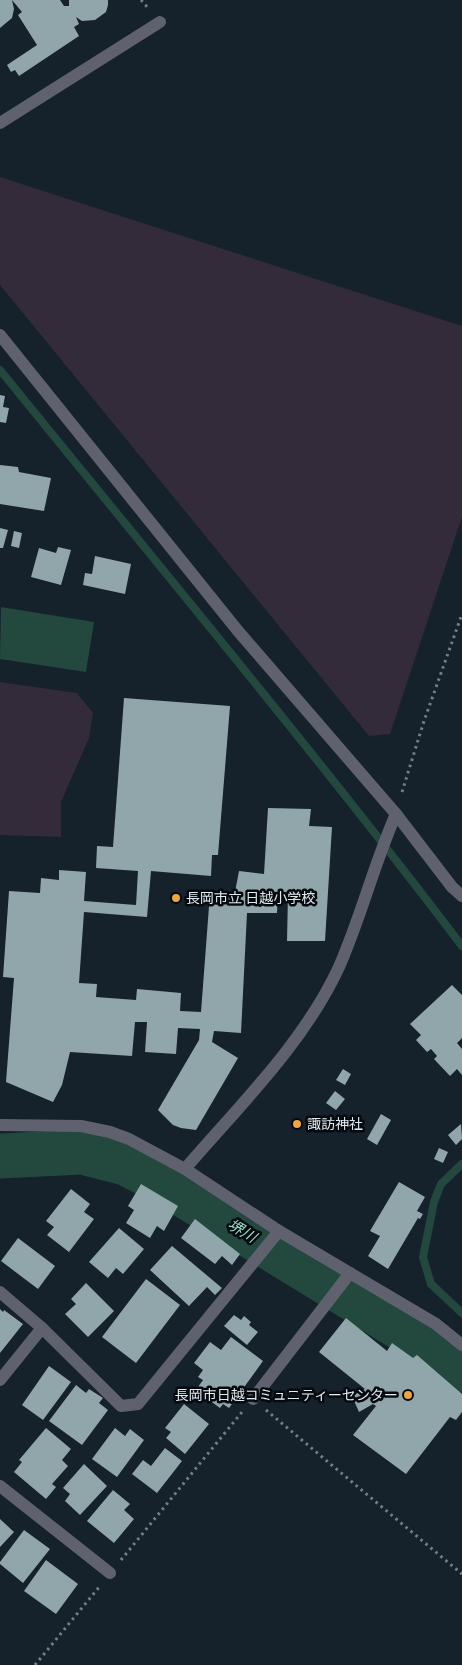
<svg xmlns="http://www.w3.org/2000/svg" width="462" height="1665" font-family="'IBM Plex Sans','Noto Sans JP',sans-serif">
	<rect width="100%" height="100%" fill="#15212b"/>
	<!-- green -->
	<g fill="#332a3a">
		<path d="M0 177 462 326V517L390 734 369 736 0 285Z"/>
		<path d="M0 682 77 693 93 713 89 738 61 802V837L0 835Z"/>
	</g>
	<!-- water -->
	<path fill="#23483e" d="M1 607 94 622 86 672 0 659Z"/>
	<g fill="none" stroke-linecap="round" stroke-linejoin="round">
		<!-- stream -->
		<g stroke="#23483e" stroke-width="8">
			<path d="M0 370C155 561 313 750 462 946"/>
			<path d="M462 1164 441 1184 434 1202 423 1257 431 1284 462 1313"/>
		</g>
		<!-- river -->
		<path stroke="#23483e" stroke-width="45" d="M0 1156 82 1152 125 1163 161 1181 445 1355 462 1370"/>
	</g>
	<!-- building -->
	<g fill="#90a6aa">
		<path d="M0 0H60L64 6H69V0H108V5L106 12 95 20 82 21 76 17 79 24 74 27 79 36 19 76 15 70 11 72 7 65 37 45 18 15 22 12 12 0 14 9 12 18 0 28Z"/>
		<path d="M0 395 5 396 3 407 9 408 6 423 0 422Z"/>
		<path d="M0 465 18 467 19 472 51 478 44 511 0 504Z"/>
		<path d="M0 528 8 530 3 548H0Z"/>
		<path d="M14 531 22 533 19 548 11 546Z"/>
		<path d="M58 547 71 550 61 585 31 577 39 548 56 553Z"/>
		<path d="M95 556 131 564 125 594 83 585 85 573 92 574Z"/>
		<path d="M124 698 230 706 218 855H212L211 876 151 871 147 917 84 912 79 983 97 984 96 997 136 1000 137 989 181 993 180 1011 201 1012 210 893 235 892 239 871 264 874 268 808 311 809 309 826 332 827 325 941H287L288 894 278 893 277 913H247L241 1033 214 1031 212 1042 238 1058 196 1130 181 1128 173 1125 158 1110 199 1040 200 1029 178 1028 176 1054 145 1052 147 1022H135L132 1056 70 1052 62 1085 53 1102 6 1082 14 978 3 977 9 891 40 893 41 878 59 880V870L86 872 84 901 136 905 138 871 96 868 97 846 113 847Z"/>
		<path d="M452 985 462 995V1038L457 1043 462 1049V1075L457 1069 450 1076 434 1059 437 1056 431 1049 427 1052 416 1040 421 1035 410 1024Z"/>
		<path d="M343 1069 351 1074 345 1085 336 1080Z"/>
		<path d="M335 1091 345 1099 336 1110 326 1103Z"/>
		<path d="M381 1114 391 1120 377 1145 367 1139Z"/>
		<path d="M461 1124 462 1139 456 1145 448 1135Z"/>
		<path d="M439 1148 448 1152 443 1163 434 1159Z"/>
		<path d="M399 1182 425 1197 417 1211 423 1214 420 1219 418 1218 388 1269 368 1256 380 1236 370 1231Z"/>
		<path d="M141 1184 178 1206 164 1231 157 1226 150 1238 126 1223 134 1210 128 1206Z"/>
		<path d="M71 1189 90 1204 84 1212 94 1219 69 1252 47 1235 54 1227 46 1221Z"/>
		<path d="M195 1219 240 1254 232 1265 222 1256 215 1264 181 1238Z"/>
		<path d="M119 1228 144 1249 123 1274 116 1268 108 1278 89 1262Z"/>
		<path d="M18 1238 55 1266 38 1289 1 1261Z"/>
		<path d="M172 1246 222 1288 215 1295 207 1287 189 1306 150 1270Z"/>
		<path d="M146 1279 180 1305 136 1363 102 1337Z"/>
		<path d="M86 1283 114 1311 88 1337 65 1314 76 1304 71 1299Z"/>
		<path d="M0 1309 3 1312 4 1310 23 1324 0 1353Z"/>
		<path d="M234 1315 241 1320 244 1316 251 1322 249 1325 258 1332 247 1345 224 1326Z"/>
		<path d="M346 1318 387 1351 392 1343 413 1358 417 1355 462 1394V1412L456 1420 450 1417 406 1474 353 1435 376 1406 373 1404 359 1412 352 1396 365 1389 319 1352Z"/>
		<path d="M231 1337 263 1361 229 1408 223 1404 220 1408 205 1397 207 1394 198 1387 203 1380 198 1377 203 1370 194 1363 210 1342 221 1350Z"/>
		<path d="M49 1366 71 1382 43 1420 22 1405Z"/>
		<path d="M76 1385 86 1393 89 1389 103 1398 99 1403 108 1410 82 1445 49 1421Z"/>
		<path d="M184 1404 209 1424 185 1454 166 1438 171 1432 165 1428Z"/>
		<path d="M46 1428 71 1449 62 1460 68 1466 52 1484 56 1487 46 1499 14 1472 22 1462 19 1460Z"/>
		<path d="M115 1428 125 1436 130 1429 144 1440 117 1477 92 1459Z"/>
		<path d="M165 1448 182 1461 157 1493 132 1474 143 1460 151 1466Z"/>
		<path d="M84 1464 107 1486 80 1515 65 1501 70 1494 63 1488Z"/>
		<path d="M113 1490 130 1504 124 1510 134 1519 114 1543 87 1521Z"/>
		<path d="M0 1519 14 1532 0 1547Z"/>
		<path d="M24 1530 50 1549 23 1583 0 1564V1562Z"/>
		<path d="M46 1560 78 1584 56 1614 24 1591Z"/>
	</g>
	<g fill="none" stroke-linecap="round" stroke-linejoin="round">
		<!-- path -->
		<g stroke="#737e86" stroke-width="3" stroke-dasharray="2.5 4" stroke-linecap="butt">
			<path d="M141 0 149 9"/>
			<path d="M402 792 424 721 462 614"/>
			<path d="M266 1410 462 1574"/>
			<path d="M121 1560 242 1412"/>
			<path d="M35 1665 100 1586"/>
		</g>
		<!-- minor -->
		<g stroke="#5f616f" stroke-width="12">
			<path d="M0 123 160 22"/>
			<path d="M0 335 238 631 396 814 452 887 462 896"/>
			<path d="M0 1125 81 1126 110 1132 129 1139 185 1169 279 1231 436 1324 462 1345"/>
			<path d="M185 1169C239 1106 304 1043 339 967 361 917 374 864 396 814"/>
			<path d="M0 1292 42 1328 121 1406 138 1404 279 1231"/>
			<path d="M0 1380 42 1328"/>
			<path d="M253 1399 350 1273"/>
			<path d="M0 1486 110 1573"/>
		</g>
	</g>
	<!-- markers -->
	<g fill="#f1a540" stroke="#050a0e" stroke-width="2">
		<circle cx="176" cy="898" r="5"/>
		<circle cx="297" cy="1124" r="5"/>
		<circle cx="408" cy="1395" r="5"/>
	</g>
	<g text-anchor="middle" stroke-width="5" stroke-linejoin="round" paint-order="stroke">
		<!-- poi labels -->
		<g font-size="14" fill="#e2eaf1" stroke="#050a0e" text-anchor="start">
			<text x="186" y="903">長岡市立 日越小学校</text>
			<text x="307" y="1129">諏訪神社</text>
			<text x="398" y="1400" text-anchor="end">長岡市日越コミュニティーセンター</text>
		</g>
		<!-- water labels -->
		<g font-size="15" font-style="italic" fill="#96ddc7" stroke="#050a0e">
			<text transform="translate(242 1231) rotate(31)" y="5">堺川</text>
		</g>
	</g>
</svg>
